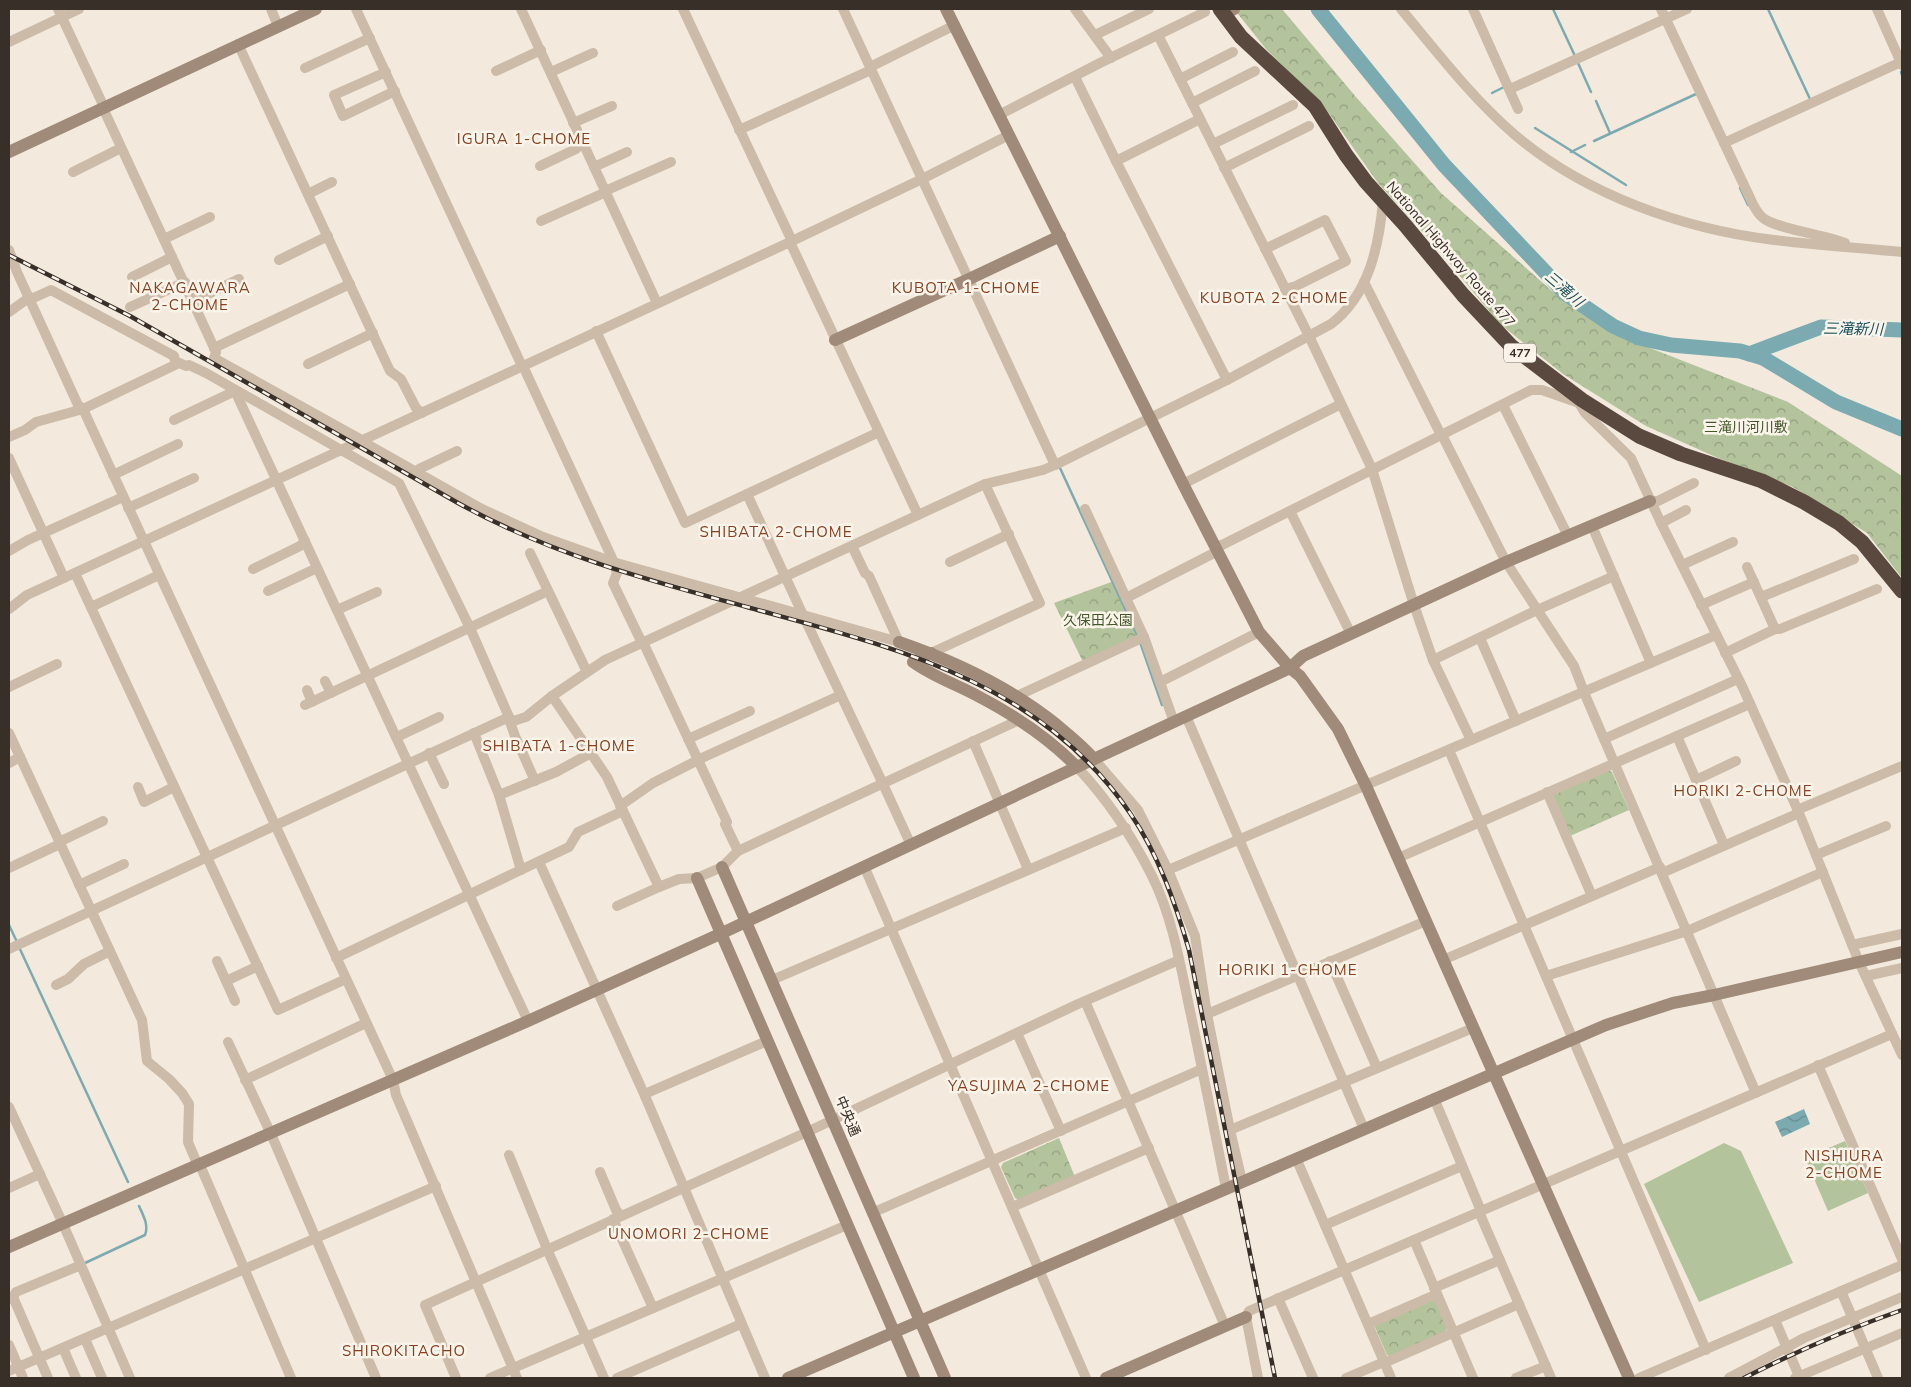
<svg xmlns="http://www.w3.org/2000/svg" width="1911" height="1387" font-family="Mulish,'Noto Sans JP',sans-serif">
	<defs>
		<pattern id="park-crowns" width="20" height="18" patternUnits="userSpaceOnUse" patternTransform="scale(1.25)"><rect width="20" height="18" fill="#b3c39c"/><path d="M2 6a3 3 0 1 1 6 0M12 15a3 3 0 1 1 6 0" fill="none" stroke="#939f7f"/></pattern>
		<pattern id="water-waves" width="16" height="10" patternUnits="userSpaceOnUse" patternTransform="scale(1.25)"><rect width="16" height="10" fill="#7babb1"/><path d="M0 5q4-4 8 0t8 0" fill="none" stroke="#668c90"/></pattern>
	</defs>
	<rect width="100%" height="100%" fill="#f3eadd"/>
	<!-- park -->
	<g fill="url(#park-crowns)">
		<path d="M1234 9H1282L1356 97 1441 193 1552 291 1650 348 1788 402 1902 476V578L1867 533 1793 487 1718 458 1646 426 1563 374 1500 324 1430 240 1378 183 1323 105 1266 49Z"/>
		<path d="M1114 581 1139 635 1083 662 1054 603Z"/>
		<path d="M1609 770 1612 772 1629 810 1570 836 1553 797 1554 793Z"/>
		<path d="M1059 1138 1075 1177 1019 1200 1015 1198 1001 1167 1003 1163Z"/>
		<path d="M1435 1297 1447 1329 1444 1333 1390 1356 1387 1355 1374 1325Z"/>
	</g>
	<!-- garden -->
	<g fill="#b3c39c">
		<path d="M1845 1141 1868 1193 1828 1211 1805 1158Z"/>
		<path d="M1724 1143 1741 1151 1793 1263 1699 1302 1644 1184Z"/>
	</g>
	<!-- water -->
	<path fill="url(#water-waves)" d="M1804 1109 1810 1124 1782 1137 1775 1122Z"/>
	<g fill="none" stroke-linecap="round" stroke-linejoin="round">
		<!-- stream -->
		<g stroke="#7babb1" stroke-width="2.5">
			<path d="M1553 9 1575 56"/>
			<path d="M1768 9 1810 99"/>
			<path d="M1578 63 1591 92"/>
			<path d="M1901 72 1902 75"/>
			<path d="M1492 93 1504 87"/>
			<path d="M1596 101 1610 133"/>
			<path d="M1535 128 1626 185"/>
			<path d="M1594 141 1696 94"/>
			<path d="M1571 152 1585 145"/>
			<path d="M1740 188 1748 205"/>
			<path d="M1060 468 1138 637"/>
			<path d="M1140 642 1162 705"/>
			<path d="M9 925 17 942"/>
			<path d="M19 947 128 1182"/>
			<path d="M85 1263 145 1235C149 1225 143 1215 139 1206"/>
		</g>
		<!-- river -->
		<g stroke="#7babb1" stroke-width="15">
			<path d="M1318 9 1444 165 1566 294 1613 326 1639 338 1671 345 1740 351 1763 358 1836 402 1902 429"/>
			<path d="M1749 354 1821 327 1902 330"/>
		</g>
		<!-- street -->
		<g stroke="#ccbba8" stroke-width="10">
			<path d="M58 9 104 107"/>
			<path d="M271 9 278 26"/>
			<path d="M356 9 522 366"/>
			<path d="M521 9 657 303"/>
			<path d="M683 9 792 241"/>
			<path d="M843 9 1055 465"/>
			<path d="M1075 9 1111 58"/>
			<path d="M1401 9C1437 52 1472 98 1515 135 1586 195 1683 229 1774 240 1817 245 1860 248 1902 252"/>
			<path d="M1473 9 1518 109"/>
			<path d="M1661 9 1750 198C1753 205 1757 213 1763 218 1777 229 1825 235 1845 243"/>
			<path d="M1877 9 1902 65"/>
			<path d="M1095 35 1149 9"/>
			<path d="M1158 35 1309 336 1372 469 1414 605 1433 660 1471 740"/>
			<path d="M9 42 79 9"/>
			<path d="M238 44 390 371 401 379 416 408 422 413"/>
			<path d="M870 67 955 25"/>
			<path d="M305 68 370 38"/>
			<path d="M496 71 541 50"/>
			<path d="M386 72 334 95 343 116 395 91"/>
			<path d="M551 72 593 53"/>
			<path d="M1075 77 1116 161 1227 380"/>
			<path d="M1180 79 1233 52"/>
			<path d="M1510 89 1687 9"/>
			<path d="M1192 103 1255 71"/>
			<path d="M103 108 216 352 214 358 362 440 367 444 482 509 543 537 613 562 803 615 883 784"/>
			<path d="M999 115 1100 63 1205 12"/>
			<path d="M573 123 612 106"/>
			<path d="M739 130 871 70"/>
			<path d="M1724 143 1901 62"/>
			<path d="M1213 144 1293 105"/>
			<path d="M1116 161 1200 119"/>
			<path d="M540 166 576 149 582 142"/>
			<path d="M594 167 627 152"/>
			<path d="M1224 168 1309 126"/>
			<path d="M73 172 121 148"/>
			<path d="M605 191 671 162"/>
			<path d="M308 194 332 182"/>
			<path d="M541 221 606 192"/>
			<path d="M164 239 210 217"/>
			<path d="M790 242 922 179 1009 135"/>
			<path d="M1265 249 1325 220 1346 261 1296 286 1285 289"/>
			<path d="M9 250 17 272 78 405 83 409 393 1080 396 1095 517 1378"/>
			<path d="M279 260 328 236"/>
			<path d="M132 277 172 257"/>
			<path d="M1364 282 1441 435"/>
			<path d="M31 299 51 290 174 356 175 361 186 366 189 365 206 373 399 483 470 628 509 717"/>
			<path d="M193 300 200 298 239 279"/>
			<path d="M130 307 185 282"/>
			<path d="M9 312 30 297"/>
			<path d="M596 331 685 523 747 494 803 615 899 642 869 576 865 573 852 546"/>
			<path d="M214 348 350 284"/>
			<path d="M308 364 373 333"/>
			<path d="M235 391 528 1021"/>
			<path d="M1582 400 1579 403 1585 413 1631 458 1661 523 1743 688 1799 813 1859 962 1902 1055"/>
			<path d="M1503 405 1568 536"/>
			<path d="M174 420 235 391"/>
			<path d="M1442 435 1506 562 1574 666 1586 697 1756 1093"/>
			<path d="M9 437 25 430 36 422 83 409 179 363"/>
			<path d="M9 458 64 578"/>
			<path d="M416 472 419 469 457 451"/>
			<path d="M113 475 178 444"/>
			<path d="M1183 484 1341 404"/>
			<path d="M747 494 879 432"/>
			<path d="M1650 501H1658L1694 483"/>
			<path d="M128 508 194 478"/>
			<path d="M1085 509 1144 637 1174 722"/>
			<path d="M1290 511 1351 634"/>
			<path d="M918 515 985 484 1043 470 1055 465 1227 380 1331 324C1369 295 1379 246 1383 201"/>
			<path d="M1661 523 1686 510"/>
			<path d="M1592 526 1651 663"/>
			<path d="M1216 548 1531 390H1542L1579 403"/>
			<path d="M9 551 28 540 123 497"/>
			<path d="M530 553 587 672"/>
			<path d="M950 562 1009 534"/>
			<path d="M1682 565 1733 542"/>
			<path d="M253 569 300 546 305 541"/>
			<path d="M75 573 278 1010 346 979"/>
			<path d="M268 591 317 568"/>
			<path d="M1761 597 1854 559"/>
			<path d="M1126 598 1218 551"/>
			<path d="M1701 605 1754 582"/>
			<path d="M91 607 159 575"/>
			<path d="M9 609 27 595 523 366"/>
			<path d="M337 610 377 592"/>
			<path d="M1775 629H1780L1877 589"/>
			<path d="M1480 638 1516 721"/>
			<path d="M643 642 727 822 725 824 738 851"/>
			<path d="M931 653 1040 603 985 484"/>
			<path d="M1725 653 1775 629 1747 567"/>
			<path d="M1433 660 1537 610 1614 576"/>
			<path d="M325 681 331 693"/>
			<path d="M1160 682 1259 632"/>
			<path d="M9 687 57 664"/>
			<path d="M307 690 312 702"/>
			<path d="M552 696 607 777 659 887 679 879 697 878 722 867 738 851 1019 720"/>
			<path d="M1017 696 1144 637"/>
			<path d="M305 705 548 591"/>
			<path d="M1186 716 1364 1129"/>
			<path d="M510 722 515 736 535 781"/>
			<path d="M9 733 142 1020 147 1061 169 1079 182 1093 189 1104 188 1142 198 1166"/>
			<path d="M474 733 499 795 521 870"/>
			<path d="M1677 736 1724 845"/>
			<path d="M397 737 439 717"/>
			<path d="M688 739 750 711"/>
			<path d="M1604 739 1738 679"/>
			<path d="M973 741 1028 869"/>
			<path d="M1449 750 1706 1350"/>
			<path d="M429 753 444 784"/>
			<path d="M1094 759 1138 810 1168 870 1195 936 1207 1014 1230 1130 1242 1181"/>
			<path d="M9 763 20 757"/>
			<path d="M1077 767C1108 800 1132 836 1152 876 1172 916 1180 963 1189 1006 1202 1067 1214 1128 1226 1188"/>
			<path d="M1696 780 1736 761"/>
			<path d="M883 784 911 845"/>
			<path d="M138 787 144 802 174 787"/>
			<path d="M1547 792 1592 896"/>
			<path d="M499 795 556 772 591 753"/>
			<path d="M620 806 653 783 704 757 841 695"/>
			<path d="M1797 810 1902 766"/>
			<path d="M59 842 103 821"/>
			<path d="M1816 855 1886 826"/>
			<path d="M1398 858 1750 704"/>
			<path d="M539 862 645 1096 765 1378"/>
			<path d="M864 866 1086 1378"/>
			<path d="M9 868 60 844"/>
			<path d="M1168 870 1716 635"/>
			<path d="M1662 873 1799 813"/>
			<path d="M79 885 124 864"/>
			<path d="M617 906 659 887"/>
			<path d="M1852 945 1902 934"/>
			<path d="M9 949 509 717 510 722 526 717 552 696 605 660 918 515 790 242 523 366 612 558 617 573 613 583 642 643"/>
			<path d="M336 958 569 847 578 832 623 811"/>
			<path d="M1443 960 1660 867"/>
			<path d="M217 961 235 1001"/>
			<path d="M1330 961 1377 1068"/>
			<path d="M1546 976 1687 931 1823 872"/>
			<path d="M1866 976 1902 968"/>
			<path d="M772 980 1126 828"/>
			<path d="M226 981 258 966"/>
			<path d="M56 985 68 979 84 964 110 951"/>
			<path d="M1085 1001 1225 1326"/>
			<path d="M1207 1014 1426 921"/>
			<path d="M1017 1033 1061 1131"/>
			<path d="M228 1042 271 1134 376 1378"/>
			<path d="M1818 1065 1902 1259"/>
			<path d="M245 1080 366 1023"/>
			<path d="M645 1096 647 1093 767 1041"/>
			<path d="M1434 1098 1481 1211"/>
			<path d="M9 1107 63 1224 130 1378"/>
			<path d="M1230 1130 1473 1028"/>
			<path d="M509 1155 547 1249 604 1378"/>
			<path d="M1296 1158 1391 1378"/>
			<path d="M200 1165 291 1378"/>
			<path d="M600 1172 616 1210 621 1216"/>
			<path d="M9 1188 40 1174"/>
			<path d="M1012 1207 1149 1148"/>
			<path d="M1479 1212 1551 1378"/>
			<path d="M872 1213 1202 1069"/>
			<path d="M613 1219 653 1308"/>
			<path d="M1325 1225 1462 1166"/>
			<path d="M1414 1240 1473 1378"/>
			<path d="M1434 1288 1500 1260"/>
			<path d="M1841 1291 1878 1378"/>
			<path d="M13 1297 48 1378"/>
			<path d="M1278 1298 1313 1378"/>
			<path d="M9 1299 13 1297 16 1292 81 1265"/>
			<path d="M1775 1320 1799 1376"/>
			<path d="M1368 1324 1437 1294"/>
			<path d="M85 1339 102 1378"/>
			<path d="M9 1345 23 1378"/>
			<path d="M63 1348 76 1378"/>
			<path d="M1384 1363 1519 1304"/>
			<path d="M9 1371 436 1186"/>
			<path d="M456 1378 425 1305 807 1132 1078 1004 1179 960"/>
			<path d="M490 1378 847 1225"/>
			<path d="M617 1378 741 1324"/>
			<path d="M1258 1378 1246 1317 1249 1311 1892 1034"/>
			<path d="M1346 1378 1384 1362"/>
			<path d="M1516 1378 1546 1366"/>
			<path d="M1639 1378 1902 1265"/>
			<path d="M1729 1378 1804 1338 1902 1297"/>
			<path d="M1795 1378 1902 1333"/>
		</g>
		<!-- secondary -->
		<g stroke="#a08a79" stroke-width="12">
			<path d="M946 9 1183 484 1259 632 1290 668 1300 676 1338 729 1366 786 1629 1378"/>
			<path d="M1225 14 1234 9"/>
			<path d="M9 152 316 9"/>
			<path d="M835 340 969 279 1060 236"/>
			<path d="M899 642C957 662 1010 687 1057 725 1070 736 1083 746 1094 759L1290 668 1303 656 1506 562 1650 501"/>
			<path d="M931 653 913 662C932 676 953 683 974 694 1011 713 1048 737 1077 767"/>
			<path d="M722 867 945 1378"/>
			<path d="M697 878 914 1378"/>
			<path d="M9 1247 528 1021 720 934 1094 759"/>
			<path d="M788 1378 1606 1025 1673 1003 1714 995 1902 952"/>
			<path d="M1106 1378 1246 1317"/>
		</g>
		<!-- highway -->
		<path stroke="#5a493f" stroke-width="15" d="M1220 9 1241 37 1315 106 1346 155 1366 182 1405 225 1463 295 1511 346 1582 400 1639 436 1681 454 1762 481 1804 502 1839 523 1862 542 1902 591"/>
		<defs>
			<g id="rail">
				<path d="M9 255 130 316 458 503C550 554 647 580 747 607 892 647 1039 680 1130 813 1158 854 1175 902 1189 950L1275 1378"/>
				<path d="M1744 1378C1795 1352 1848 1329 1902 1310"/>
			</g>
		</defs>
		<!-- rail casing -->
		<use href="#rail" stroke="#382f29" stroke-width="4.5"/>
		<!-- rail -->
		<use href="#rail" stroke="#faf4ea" stroke-width="2.5" stroke-dasharray="8" stroke-linecap="butt"/>
	</g>
	<g text-anchor="middle" stroke-width="5" stroke-linejoin="round" paint-order="stroke">
		<!-- shield labels -->
		<rect fill="#faf4ea" stroke="#726a63" stroke-width="1" x="1504" y="343.5" width="32" height="19" rx="4"/>
		<g font-size="12" font-weight="bold" fill="#382f29">
			<text x="1520" y="357">477</text>
		</g>
		<!-- street labels -->
		<g font-size="14" fill="#382f29" stroke="#faf4ea">
			<text transform="translate(1451 254) rotate(49)" y="5">National Highway Route 477</text>
			<text transform="translate(848 1116) rotate(67)" y="5">中央通</text>
		</g>
		<!-- park labels -->
		<g font-size="14" fill="#44582b" stroke="#faf4ea">
			<text x="1746" y="432">三滝川河川敷</text>
			<text x="1098" y="625">久保田公園</text>
		</g>
		<!-- neighbourhood labels -->
		<g font-size="15" letter-spacing="1" fill="#8a401f" stroke="#faf4ea">
			<text x="524" y="144">IGURA 1-CHOME</text>
			<text x="190" y="293">NAKAGAWARA<tspan x="190" dy="17">2-CHOME</tspan></text>
			<text x="966" y="293">KUBOTA 1-CHOME</text>
			<text x="1274" y="303">KUBOTA 2-CHOME</text>
			<text x="776" y="537">SHIBATA 2-CHOME</text>
			<text x="559" y="751">SHIBATA 1-CHOME</text>
			<text x="1743" y="796">HORIKI 2-CHOME</text>
			<text x="1288" y="975">HORIKI 1-CHOME</text>
			<text x="1029" y="1091">YASUJIMA 2-CHOME</text>
			<text x="1844" y="1161">NISHIURA<tspan x="1844" dy="17">2-CHOME</tspan></text>
			<text x="689" y="1239">UNOMORI 2-CHOME</text>
			<text x="404" y="1356">SHIROKITACHO</text>
		</g>
		<!-- water labels -->
		<g font-size="15" font-style="italic" fill="#1c535c" stroke="#faf4ea">
			<text transform="translate(1564 289) rotate(41)" y="5">三滝川</text>
			<text transform="translate(1853 329) rotate(1)" y="5">三滝新川</text>
		</g>
	</g>
	<!-- border -->
	<rect width="1911" height="1387" fill="none" stroke="#382f29" stroke-width="20"/>
</svg>
